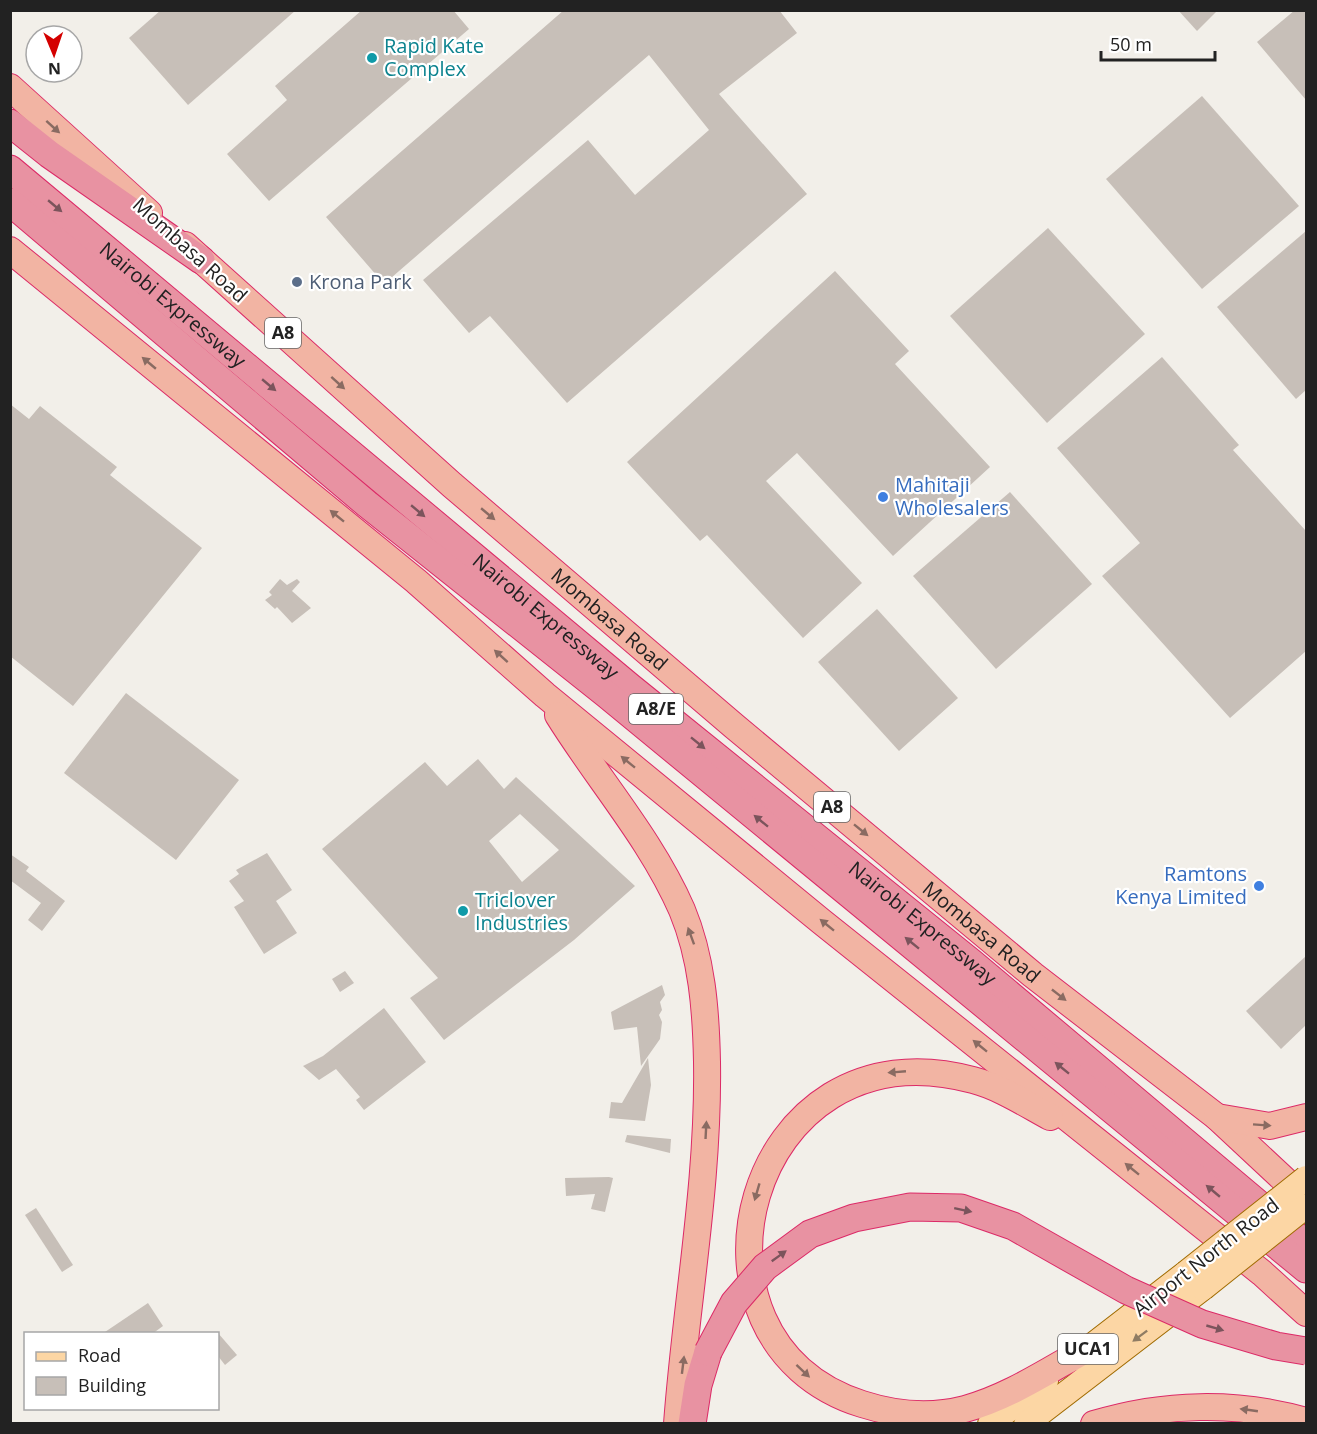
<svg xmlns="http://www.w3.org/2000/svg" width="1317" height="1434" font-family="'Open Sans',sans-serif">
	<rect width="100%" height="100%" fill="#f2efe9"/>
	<!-- building -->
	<g fill="#c7bfb8" fill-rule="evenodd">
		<path d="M161 10H296L188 105 129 38Z"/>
		<path d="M362 10H453L469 29 269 201 227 154 287 100 275 86Z"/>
		<path d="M564 10H779L797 33 719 94 807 194 567 403 490 316 469 333 423 280 588 140 635 195 709 130 649 55 384 284 326 217Z"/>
		<path d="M1178 10H1218L1197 31Z"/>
		<path d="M1295 10H1306V100L1257 42Z"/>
		<path d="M1202 96 1299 206 1202 289 1106 179Z"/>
		<path d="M1048 228 1145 334 1047 423 950 316Z"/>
		<path d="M1306 231V390L1296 399 1217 307Z"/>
		<path d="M835 271 909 351 895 364 990 467 893 556 797 453 766 481 862 583 803 638 707 535 700 541 627 462Z"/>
		<path d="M1162 357 1239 445 1233 450 1306 531V651L1230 718 1102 576 1140 543 1057 448Z"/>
		<path d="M10 404 29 419 40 406 117 467 110 475 202 548 73 706 10 656Z"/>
		<path d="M1010 492 1092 584 996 669 913 576Z"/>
		<path d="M280 579 287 585 297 579 300 582 292 591 311 608 292 623 277 607 275 609 265 600 272 595 269 592Z"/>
		<path d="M877 609 958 698 899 751 818 662Z"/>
		<path d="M126 693 239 780 176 860 64 773Z"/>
		<path d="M478 759 504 789 516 777 635 886 574 940 444 1040 410 998 438 978 322 849 425 762 447 786ZM520 814 559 850 522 882 489 841Z"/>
		<path d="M267 853 292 890 276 901 297 933 264 954 234 907 244 901 229 881 239 874 236 870Z"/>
		<path d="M10 854 29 867 26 871 65 901 42 931 28 920 41 903 10 880Z"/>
		<path d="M1306 956V1025L1281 1049 1246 1011Z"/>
		<path d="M345 971 354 983 340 992 332 979Z"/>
		<path d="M662 985 665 995 660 1002 662 1010 659 1015 662 1022 660 1039 641 1066 637 1027 614 1030 611 1012Z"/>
		<path d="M384 1008 426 1062 364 1110 356 1100 360 1097 336 1069 319 1080 303 1066 323 1056Z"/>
		<path d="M648 1058 651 1085 645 1121 609 1118 611 1102 622 1103Z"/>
		<path d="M627 1135 671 1139 670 1153 625 1142Z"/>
		<path d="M609 1177 613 1178 605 1212 591 1209 595 1194 566 1196 565 1178Z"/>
		<path d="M36 1208 73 1265 62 1272 25 1215Z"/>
		<path d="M148 1303 163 1326 152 1334H102Z"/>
		<path d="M218 1333 237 1355 225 1365 218 1356Z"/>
	</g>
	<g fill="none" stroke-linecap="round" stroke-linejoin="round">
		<defs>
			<g id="primary">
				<path d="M1076 1358 1186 1273"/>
				<path d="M990 1424 1046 1381"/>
				<path d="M1026 1424 1203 1288"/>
			</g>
			<g id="trunk">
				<path d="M10 87 149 213"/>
				<path id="s1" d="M185 245 452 485 734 726 1033 975 1217 1117 1306 1200"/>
				<path d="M10 250 416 581 545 695 822 922 1262 1273 1306 1313"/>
				<path d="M558 715C599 781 651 839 682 910 702 958 706 1010 707 1062 709 1184 686 1302 677 1424"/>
				<path d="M1050 1117C1026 1104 1000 1087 973 1080 744 1018 663 1342 862 1404 896 1415 930 1418 965 1409 1010 1397 1050 1369 1091 1347"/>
				<path d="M1217 1117 1270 1126 1306 1117"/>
				<path d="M1094 1424C1163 1403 1237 1401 1306 1421"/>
			</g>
			<g id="motorway">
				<path d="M10 123 49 154 201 260"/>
				<path id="s2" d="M10 169 630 687 972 963 1306 1244"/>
				<path d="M10 202 367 504 606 694 1306 1269"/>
				<path d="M692 1424 698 1385 708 1352"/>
			</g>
		</defs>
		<!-- primary casing -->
		<use href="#primary" stroke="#a06b00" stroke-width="26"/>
		<!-- trunk casing -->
		<use href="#trunk" stroke="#dc2a67" stroke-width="28"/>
		<!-- motorway casing -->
		<use href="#motorway" stroke="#dc2a67" stroke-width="29"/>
		<!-- primary -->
		<use href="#primary" stroke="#fcd6a4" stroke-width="24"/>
		<!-- trunk -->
		<use href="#trunk" stroke="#f2b4a3" stroke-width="26"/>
		<!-- motorway -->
		<use href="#motorway" stroke="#e892a2" stroke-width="27"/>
		<defs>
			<g id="primary-bridge">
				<path d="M1186 1273 1306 1178"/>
				<path d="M1203 1288 1306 1206"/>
			</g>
			<path id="motorway-bridge" d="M708 1352 734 1303 765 1267 810 1234 854 1218 910 1207 961 1208 1013 1226 1126 1290 1202 1324 1276 1346 1306 1351"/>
		</defs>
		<!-- primary-bridge casing -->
		<use href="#primary-bridge" stroke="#a06b00" stroke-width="26" stroke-linecap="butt"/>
		<!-- motorway-bridge casing -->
		<use href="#motorway-bridge" stroke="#dc2a67" stroke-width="29" stroke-linecap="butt"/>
		<!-- primary-bridge -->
		<use href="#primary-bridge" stroke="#fcd6a4" stroke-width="24"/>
		<!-- motorway-bridge -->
		<use href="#motorway-bridge" stroke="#e892a2" stroke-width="27"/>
	</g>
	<!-- one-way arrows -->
	<defs><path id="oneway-solid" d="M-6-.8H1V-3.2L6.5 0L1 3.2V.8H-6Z" transform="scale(1.5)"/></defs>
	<g fill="#8a6b62">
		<use href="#oneway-solid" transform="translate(53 127) rotate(42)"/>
		<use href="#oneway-solid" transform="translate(149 363) rotate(-140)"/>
		<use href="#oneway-solid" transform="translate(338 383) rotate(42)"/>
		<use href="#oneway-solid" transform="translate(488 514) rotate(40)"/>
		<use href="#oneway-solid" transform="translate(337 516) rotate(-141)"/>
		<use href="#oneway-solid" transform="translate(501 656) rotate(-138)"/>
		<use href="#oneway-solid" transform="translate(628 762) rotate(-141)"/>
		<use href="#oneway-solid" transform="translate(861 830) rotate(39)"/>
		<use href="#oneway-solid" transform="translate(827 925) rotate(-141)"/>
		<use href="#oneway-solid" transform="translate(691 936) rotate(-110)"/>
		<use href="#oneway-solid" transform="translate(1059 995) rotate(38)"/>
		<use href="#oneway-solid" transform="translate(980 1046) rotate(-141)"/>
		<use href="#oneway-solid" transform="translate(897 1072) rotate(175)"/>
		<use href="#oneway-solid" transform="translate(1262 1125) rotate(4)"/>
		<use href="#oneway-solid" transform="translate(706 1130) rotate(-87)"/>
		<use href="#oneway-solid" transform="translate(1132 1169) rotate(-141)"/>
		<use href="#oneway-solid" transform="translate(757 1192) rotate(106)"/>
		<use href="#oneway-solid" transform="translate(683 1365) rotate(-83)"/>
		<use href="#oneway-solid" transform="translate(803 1371) rotate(43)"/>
		<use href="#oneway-solid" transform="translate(1249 1410) rotate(-172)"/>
	</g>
	<g fill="#7b545c">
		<use href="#oneway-solid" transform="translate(55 206) rotate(40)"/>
		<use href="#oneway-solid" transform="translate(269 385) rotate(40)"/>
		<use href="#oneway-solid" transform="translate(418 511) rotate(40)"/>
		<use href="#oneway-solid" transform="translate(698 743) rotate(39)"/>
		<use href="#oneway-solid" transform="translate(761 821) rotate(-141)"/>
		<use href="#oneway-solid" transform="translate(912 943) rotate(-141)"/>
		<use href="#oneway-solid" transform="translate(1062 1068) rotate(-141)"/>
		<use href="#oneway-solid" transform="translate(1213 1191) rotate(-140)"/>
		<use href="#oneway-solid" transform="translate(963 1210) rotate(12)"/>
		<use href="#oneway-solid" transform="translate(779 1256) rotate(-36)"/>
		<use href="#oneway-solid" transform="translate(1215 1328) rotate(16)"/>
	</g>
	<use fill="#8f7c63" href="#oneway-solid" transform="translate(1140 1336) rotate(143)"/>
	<!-- markers -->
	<g fill="#0f9aa8" stroke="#fff" stroke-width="2">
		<circle cx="372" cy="58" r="6"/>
		<circle cx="463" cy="911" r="6"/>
	</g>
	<circle fill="#5c6f8a" stroke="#fff" stroke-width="2" cx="297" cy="282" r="6"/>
	<g fill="#3f7fe0" stroke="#fff" stroke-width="2">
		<circle cx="883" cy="497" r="6"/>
		<circle cx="1259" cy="886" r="6"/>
	</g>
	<g text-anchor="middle" stroke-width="4.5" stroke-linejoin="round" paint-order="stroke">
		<!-- shield labels -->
		<g fill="#fff" stroke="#646464" stroke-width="1.5">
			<rect x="265" y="318" width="36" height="30" rx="4.5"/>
			<rect x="629" y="694" width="54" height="30" rx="4.5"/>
			<rect x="814" y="792" width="36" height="30" rx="4.5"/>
			<rect x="1058" y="1334" width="60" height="30" rx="4.5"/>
		</g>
		<g font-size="18" font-weight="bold" fill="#222">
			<text x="283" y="339">A8</text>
			<text x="656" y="715">A8/E</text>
			<text x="832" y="813">A8</text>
			<text x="1088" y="1355">UCA1</text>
		</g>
		<!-- culture labels -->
		<g font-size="20" fill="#0d838f" stroke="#fff" text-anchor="start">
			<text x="384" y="53">Rapid Kate<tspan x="384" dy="23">Complex</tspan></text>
			<text x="475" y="907">Triclover<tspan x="475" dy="23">Industries</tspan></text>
		</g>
		<!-- street labels -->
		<g font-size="20" fill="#222" stroke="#fff">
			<text transform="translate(190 250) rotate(42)" y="7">Mombasa Road</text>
			<text dy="7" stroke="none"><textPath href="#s2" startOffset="212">Nairobi Expressway</textPath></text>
			<text dy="7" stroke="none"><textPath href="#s2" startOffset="698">Nairobi Expressway</textPath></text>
			<text dy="7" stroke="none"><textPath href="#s1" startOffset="566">Mombasa Road</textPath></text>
			<text dy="7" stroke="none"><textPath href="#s2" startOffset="1184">Nairobi Expressway</textPath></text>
			<text dy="7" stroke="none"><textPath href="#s1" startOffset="1052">Mombasa Road</textPath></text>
			<text transform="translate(1206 1257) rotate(-38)" y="7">Airport North Road</text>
		</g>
		<!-- service labels -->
		<g font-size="20" fill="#4e5e75" stroke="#fff" text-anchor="start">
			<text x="309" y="289">Krona Park</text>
		</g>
		<!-- shop labels -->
		<g font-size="20" fill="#366cbe" stroke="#fff" text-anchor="start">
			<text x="895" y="492">Mahitaji<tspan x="895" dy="23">Wholesalers</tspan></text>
			<text x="1247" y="881" text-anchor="end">Ramtons<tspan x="1247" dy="23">Kenya Limited</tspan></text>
		</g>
	</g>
	<!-- border -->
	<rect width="1317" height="1434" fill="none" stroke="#222222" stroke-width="24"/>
	<!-- legend -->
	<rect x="24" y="1332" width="195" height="78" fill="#ffffff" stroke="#a7a7a7" stroke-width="1.5"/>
	<rect x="36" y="1352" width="30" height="9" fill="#fcd6a4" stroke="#a7a7a7" stroke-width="1.5"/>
	<text x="78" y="1362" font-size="18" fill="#222222">Road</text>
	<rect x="36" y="1377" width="30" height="18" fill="#c7bfb8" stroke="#a7a7a7" stroke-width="1.5"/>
	<text x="78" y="1392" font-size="18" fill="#222222">Building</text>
	<!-- north arrow -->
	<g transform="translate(54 54) rotate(178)"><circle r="28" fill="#ffffff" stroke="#a7a7a7" stroke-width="1.5"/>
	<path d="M0-4.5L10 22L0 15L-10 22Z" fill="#d40000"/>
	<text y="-9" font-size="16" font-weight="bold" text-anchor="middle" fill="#222222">N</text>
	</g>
	<!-- scale -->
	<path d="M1101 51v9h114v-9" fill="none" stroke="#222222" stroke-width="3"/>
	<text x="1110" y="51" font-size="18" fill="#222222" stroke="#ffffff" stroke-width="4.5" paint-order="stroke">50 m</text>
</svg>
